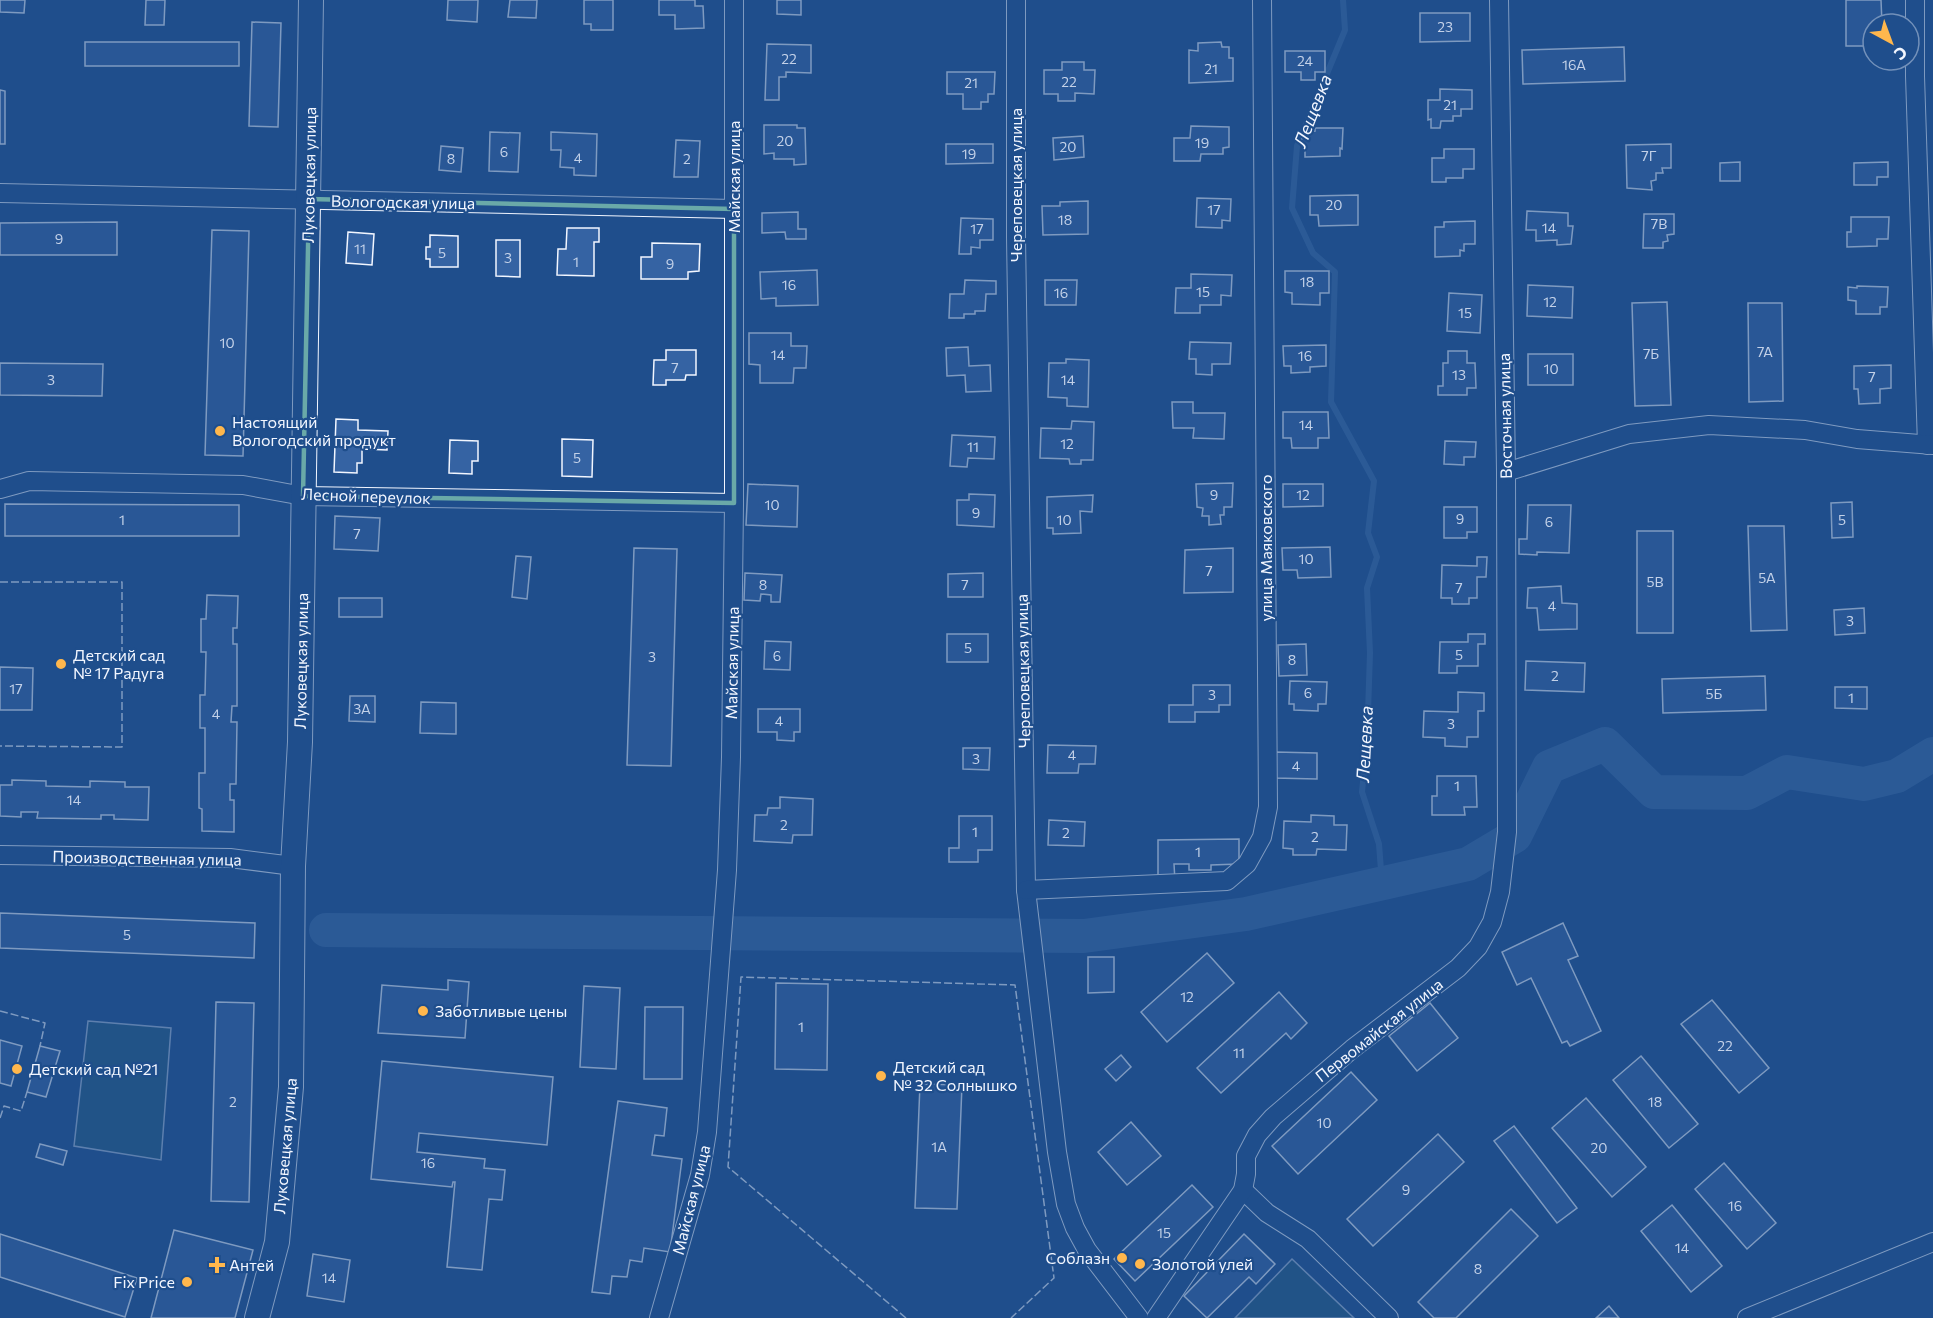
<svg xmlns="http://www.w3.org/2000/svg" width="1933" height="1318" font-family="Commissioner,sans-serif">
	<rect width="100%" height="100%" fill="#1f4e8c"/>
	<!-- green -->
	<g fill="#245a82" stroke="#a8bbd7" stroke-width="1.5">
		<path d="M88 1021 171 1028 161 1160 74 1146Z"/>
		<path d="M1292 1259 1354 1318H1235Z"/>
	</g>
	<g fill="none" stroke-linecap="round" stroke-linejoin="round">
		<!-- stream -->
		<path stroke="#3b69a3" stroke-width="6" d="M1343 0 1345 30 1297 146 1292 208 1313 253 1335 272 1331 402 1374 481 1368 533 1377 557 1367 588 1370 653 1367 742 1362 792 1379 844 1382 883"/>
		<!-- river -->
		<path stroke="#3b69a3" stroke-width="34" d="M326 930 1084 936 1246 914 1468 864 1515 836 1549 767 1605 744 1654 792 1747 793 1787 772 1864 784 1897 776 1933 754"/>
	</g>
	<!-- building -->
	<g fill="#3563a3" stroke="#f2f6ff" stroke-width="1.5">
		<path d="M0 0H25L24 13 0 12Z"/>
		<path d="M146 0H165L164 25H145Z"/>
		<path d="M448 0H478L477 22 447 20Z"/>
		<path d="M510 0H537L536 18 508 17Z"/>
		<path d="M584 0H613V30H591V24H584Z"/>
		<path d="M659 0H695V6H703L704 28 675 29V15H659Z"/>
		<path d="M777 0H801V15L777 14Z"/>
		<path d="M1846 0H1881L1882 24H1873V46H1846Z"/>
		<path d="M1420 13H1470V41L1420 42Z"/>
		<path d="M252 22 281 23 278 127 249 126Z"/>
		<rect x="85" y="42" width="154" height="24"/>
		<path d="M1221 42 1222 47H1229V58H1233V81L1189 83V50L1198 51V43Z"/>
		<path d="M767 44 811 45V73L786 72V77H779V100H765Z"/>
		<path d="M1624 47 1625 81 1523 84 1522 50Z"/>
		<path d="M1285 51H1325V72H1315V80H1301V72H1285Z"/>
		<path d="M1062 62H1084V70H1095L1094 94 1075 93V101H1058V94H1044V70H1062Z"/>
		<path d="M947 72H995L994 94H988V102H981V109H963V94H947Z"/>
		<path d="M1440 89 1472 90V109H1461V116H1453V121H1441L1440 128H1431V119L1428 120V100H1440Z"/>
		<path d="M0 90 5 91V144H0Z"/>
		<path d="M764 125H797V128H805L806 164 794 165V159H774V153L764 154Z"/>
		<path d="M1191 126 1229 127V147L1223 148V154H1201L1200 161H1174V138H1190Z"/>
		<path d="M1315 128H1343L1342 149 1340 148V156L1305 157V150L1301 140 1307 132 1315 131Z"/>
		<path d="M490 132 520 133 518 172 489 171Z"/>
		<path d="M551 132 597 134 596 176 574 175V168L560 167 561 150H551Z"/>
		<path d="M1083 136 1084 157 1054 160 1053 138Z"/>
		<path d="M676 140 700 141 698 177H674Z"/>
		<path d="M946 144H993V163L946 164Z"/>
		<path d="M1671 144V168H1662L1663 173H1656V180L1651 181 1652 190 1627 188 1626 145Z"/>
		<path d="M441 146 463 148 461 172 439 170Z"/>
		<path d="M1444 149H1474V169H1463V178H1446V182H1432V158H1444Z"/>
		<path d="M1740 162V181H1720V163Z"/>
		<path d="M1888 162V177H1877V185H1854V163Z"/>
		<path d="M1358 195V225L1319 226 1318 215H1310V196Z"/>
		<path d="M1197 198 1231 199 1230 221 1222 220V228L1196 227Z"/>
		<path d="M1088 201V234L1043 235 1042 206H1060V202Z"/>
		<path d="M1527 211 1568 213V226H1573L1571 244 1557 245V240L1536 241V230H1526Z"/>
		<path d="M798 212V229H806V239H786L785 232 762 233V213Z"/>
		<path d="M1644 214H1674V234L1667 235 1668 241 1663 242V248H1643Z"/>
		<path d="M1851 217H1889L1888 239H1877V246L1847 247V232H1851Z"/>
		<path d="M961 218 993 219V240H980V248L971 247V254H959Z"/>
		<path d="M1475 221V244H1464V251L1460 250V256L1435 257V227H1444V222Z"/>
		<path d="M117 222V255H0V223Z"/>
		<path d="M567 228H599V242H594V276L557 275 558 249H566Z"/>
		<path d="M212 230 249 231 243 456 205 455Z"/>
		<path d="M348 232 374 234 372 265 346 263Z"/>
		<path d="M430 235 458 236V267H430V259H426V247H430Z"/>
		<path d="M496 240H520V277L496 276Z"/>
		<path d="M652 243 700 244 699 271 688 272V279H641V257H652Z"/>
		<path d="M817 270 818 305 776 306V298L761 299 760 272Z"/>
		<path d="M1285 271H1329V293H1320V305L1292 304V293L1285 292Z"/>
		<path d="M1191 274 1232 275 1231 296 1221 295V305H1200V313H1175L1176 288H1191Z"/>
		<path d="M965 280 996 281V294H986L985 311H975V314H964V318H949L950 294H964Z"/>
		<path d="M1045 280H1077L1076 305H1045Z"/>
		<path d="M1528 285 1573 287 1572 318 1527 316Z"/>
		<path d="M1857 286 1888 287 1887 307H1880V314H1856V301L1848 300V287L1857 288Z"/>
		<path d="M1449 293 1482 295 1480 333 1447 331Z"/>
		<path d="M1667 302 1671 405 1635 406 1632 303Z"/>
		<path d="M1748 303H1782L1783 401 1749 402Z"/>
		<path d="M749 333H791V346H807L806 368H794L793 383H760V365L749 364Z"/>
		<path d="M1190 342 1231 343 1230 364H1212V375L1196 374V359H1189Z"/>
		<path d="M1326 345V366L1310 367V372L1291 373V366H1284L1283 346Z"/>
		<path d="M968 347 969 366 990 365 991 391 966 392 965 375 947 376 946 348Z"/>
		<path d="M666 350H696V375H686L685 380H666V385H653L654 360H666Z"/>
		<path d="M1448 351H1467V363H1475L1476 388H1467V395H1438V386H1443V363H1448Z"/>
		<rect x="1528" y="354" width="45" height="31"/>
		<path d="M1066 359 1089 360 1088 407 1067 406V398L1048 397 1049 363H1066Z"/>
		<path d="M0 363 103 364 102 396 0 395Z"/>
		<path d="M1891 365V388L1880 389V403L1859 404 1858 389H1854V366Z"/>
		<path d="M1172 402H1193V413H1225L1224 439 1193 438 1194 428H1173Z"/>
		<path d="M1283 412H1328L1329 438H1318V448H1292L1291 438H1283Z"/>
		<path d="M336 419 358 420V430L388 431 387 450 362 449V463H357V473L334 472Z"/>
		<path d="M1072 421 1094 422 1093 460H1081V464H1070L1069 459 1040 458 1041 428 1071 429Z"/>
		<path d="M952 435 995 437 994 459 968 458 967 467 950 466Z"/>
		<path d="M562 439 593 440 592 477 562 476Z"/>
		<path d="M450 440 478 441V461H472V474L449 473Z"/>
		<path d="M1445 441 1476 442 1475 457H1464V465L1444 464Z"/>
		<path d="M1233 483 1232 507H1224V515H1220L1221 524 1209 525V516H1202L1203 508 1197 507 1196 484Z"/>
		<path d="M748 484 798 486 797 527 746 525Z"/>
		<path d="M1283 484H1323V506L1283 507Z"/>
		<path d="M969 494 995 495 994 527 957 525V500H969Z"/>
		<path d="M1093 495 1092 512 1080 511 1081 533 1053 534V528H1047V497Z"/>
		<path d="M1852 502 1853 537 1832 538 1831 503Z"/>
		<path d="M5 504 239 505V536H5Z"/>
		<path d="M1528 505H1571L1569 553 1537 552V555L1519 554V539H1527Z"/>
		<path d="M1444 507H1477V532H1467V538H1444Z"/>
		<path d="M335 516 380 518 378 551 334 549Z"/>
		<path d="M1748 526H1784L1787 630 1751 631Z"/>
		<rect x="1637" y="531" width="36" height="102"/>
		<path d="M1330 547 1331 577 1298 578 1297 570H1283L1282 548Z"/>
		<path d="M634 548 677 549 671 766 627 765Z"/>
		<path d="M1233 548V592L1184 593 1185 550Z"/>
		<path d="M516 556 531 557 527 599 512 597Z"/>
		<path d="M1477 557H1487L1486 577H1477V598H1469V604H1452V598H1441L1442 565 1477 566Z"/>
		<path d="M745 573 782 575 780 602H771V595L761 594 760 601 744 600Z"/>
		<path d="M983 573V597H948V574Z"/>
		<path d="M1561 586 1562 603 1577 604V629L1539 630 1537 608H1527L1528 588Z"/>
		<path d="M207 595 238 596 237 628H233V644H237V706H232L231 722H237L236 784H230V800H234V832L202 831V809L199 808V773H205V728H200V695H205L206 652H201V619H206Z"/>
		<rect x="339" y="598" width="43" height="19"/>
		<path d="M1864 608 1865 633 1835 635 1834 610Z"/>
		<rect x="947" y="634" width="41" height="28"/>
		<path d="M1468 634H1485V644H1478V666H1457V673H1439L1440 642H1468Z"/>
		<path d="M765 641 791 642 790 670 764 669Z"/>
		<path d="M1306 644 1307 675 1279 676 1278 645Z"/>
		<path d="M1526 661 1585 663 1584 692 1525 690Z"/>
		<path d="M0 667 33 668 32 710H0Z"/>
		<path d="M1765 676 1766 710 1663 713 1662 679Z"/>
		<path d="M1290 681 1327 682 1326 704H1318V711L1294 710V704H1289Z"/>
		<path d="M1193 685H1230V705H1219V712H1195V722H1169V705H1193Z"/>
		<path d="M1835 687H1867V709L1835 708Z"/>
		<path d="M1458 692 1484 693V711H1478V737H1467V747L1445 746V738L1423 737 1424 711 1458 712Z"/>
		<path d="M350 696H375V722L349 721Z"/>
		<path d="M421 702 456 703V734L420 733Z"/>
		<path d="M758 709H800V732H794V741L777 740V732H758Z"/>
		<path d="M1048 745 1096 746 1095 764H1079L1078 773H1047Z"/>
		<path d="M963 748H990L989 770 963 769Z"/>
		<path d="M1275 752 1317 753V779L1274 778Z"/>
		<path d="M1437 776H1476L1477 807H1464L1465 815H1432V796H1437Z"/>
		<path d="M12 780 46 781V786L90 787V781L125 782V787H149L148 820 114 819V815H101V819L37 818 38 812H21V817L0 816V785H12Z"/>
		<path d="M780 797 813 799 812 835H793L792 843 754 841 755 815H767L768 808H780Z"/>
		<path d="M1311 815 1334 816V825H1347L1346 850 1317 849 1316 855H1293V849L1283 848 1284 821 1311 822Z"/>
		<path d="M959 816H992V850H978V862H949V848H959Z"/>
		<path d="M1049 820 1085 822 1084 846 1048 845Z"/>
		<path d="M1239 839V864L1211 865V870H1189V864H1174L1175 881 1158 882V840Z"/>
		<path d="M0 913 255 923 254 958 0 948Z"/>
		<path d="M1563 923 1578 956 1568 960 1601 1031 1570 1046 1567 1041 1562 1043 1531 978 1517 985 1502 952Z"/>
		<path d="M1207 953 1234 983 1167 1042 1141 1012Z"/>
		<path d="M1088 957H1114V992L1088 993Z"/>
		<path d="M448 980 469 982 465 1038 378 1033 382 985 448 990Z"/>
		<path d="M776 983 828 984 827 1070 775 1069Z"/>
		<path d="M584 986 620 988 616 1069 580 1067Z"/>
		<path d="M1279 992 1307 1023 1291 1039 1286 1033 1221 1093 1197 1068Z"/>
		<path d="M1712 1000 1769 1068 1739 1093 1681 1024Z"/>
		<path d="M216 1002 254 1003 249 1202 211 1201Z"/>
		<path d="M1430 1003 1458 1038 1417 1071 1389 1036Z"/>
		<path d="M645 1007H683L682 1079H644Z"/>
		<path d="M0 1040 22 1046 11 1086 0 1083Z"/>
		<path d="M40 1046 60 1051 46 1097 27 1092Z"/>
		<path d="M1121 1055 1131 1067 1116 1081 1105 1069Z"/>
		<path d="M1641 1056 1698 1124 1669 1148 1613 1080Z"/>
		<path d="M382 1061 553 1077 547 1145 419 1133 417 1152 485 1159 484 1168 505 1170 502 1200 489 1199 482 1270 447 1267 455 1182H453L452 1187 371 1179Z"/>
		<path d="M1351 1072 1377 1100 1298 1174 1272 1146Z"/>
		<path d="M920 1084 962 1085 957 1209 915 1208Z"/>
		<path d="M1586 1098 1646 1167 1612 1197 1552 1128Z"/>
		<path d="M618 1101 667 1108 664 1136 655 1135 652 1155 682 1159 670 1252 644 1248 642 1262 630 1260 627 1277 612 1276 610 1294 592 1292Z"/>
		<path d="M1131 1122 1161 1156 1127 1185 1098 1152Z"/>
		<path d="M1514 1126 1577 1208 1557 1223 1494 1141Z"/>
		<path d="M1438 1134 1464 1162 1373 1246 1347 1219Z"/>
		<path d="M40 1144 67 1151 63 1165 36 1157Z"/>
		<path d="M1724 1163 1776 1223 1747 1249 1695 1189Z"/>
		<path d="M1192 1185 1213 1207 1135 1281 1114 1259Z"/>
		<path d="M1672 1205 1722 1266 1691 1292 1641 1231Z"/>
		<path d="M1511 1209 1538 1236 1456 1318H1434L1418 1302Z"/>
		<path d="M174 1230 253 1250 235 1318H151Z"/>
		<path d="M0 1234 137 1278 125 1317 0 1277Z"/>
		<path d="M1244 1234 1275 1264 1256 1284 1249 1277 1207 1318 1184 1296Z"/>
		<path d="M313 1254 350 1260 344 1302 307 1296Z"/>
		<path d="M1609 1306 1619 1318H1596Z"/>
	</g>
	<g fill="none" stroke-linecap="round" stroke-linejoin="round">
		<defs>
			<g id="street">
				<path d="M1016 0V237L1026 890 1057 1152 1066 1204 1075 1228 1087 1250 1139 1318"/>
				<path d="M1915 0V76L1927 445"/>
				<path d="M0 193 734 209"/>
				<path d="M1506 472 1629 434 1709 425 1805 430 1857 439 1933 445"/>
				<path d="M0 489 29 481 243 485 303 496 734 503"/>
				<path d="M0 855 230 858 293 866"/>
				<path d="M1026 890 1227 881 1247 864 1262 837 1268 807 1262 0"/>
				<path d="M1243 1190 1267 1213 1308 1239 1389 1318"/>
				<path d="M659 1318 700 1175 707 1132 727 870 731 757 734 503V0"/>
				<path d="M1156 1318 1243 1190 1246 1174V1156L1257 1135 1273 1117 1352 1049 1458 968 1478 947 1492 922 1500 892 1507 832 1506 472 1499 0"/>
				<path d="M1747 1318 1933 1242"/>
			</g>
			<path id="secondary" d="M257 1318 277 1242 291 1087 293 866 300 742 311 0"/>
		</defs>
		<!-- street casing -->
		<use href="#street" stroke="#f2f6ff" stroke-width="20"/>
		<!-- secondary casing -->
		<use href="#secondary" stroke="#f2f6ff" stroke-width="26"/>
		<!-- street -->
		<use href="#street" stroke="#1f4e8c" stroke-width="18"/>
		<!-- secondary -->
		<use href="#secondary" stroke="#1f4e8c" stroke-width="24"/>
		<!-- fence -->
		<g stroke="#f2f6ff" stroke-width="1.5" stroke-dasharray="8 3" stroke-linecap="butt">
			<path d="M0 582H122V747L0 746"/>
			<path d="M0 1011 45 1023 40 1046"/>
			<path d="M0 1118 4 1106 21 1111 27 1092"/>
			<path d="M906 1318 728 1167 741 977 1015 985 1054 1278 1011 1318"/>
		</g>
	</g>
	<!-- marked area -->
	<path d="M0 0H1933V1318H0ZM309 199 734 209V503L303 496Z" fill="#1f4e8c" fill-opacity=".55" fill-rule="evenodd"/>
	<path fill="none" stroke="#6aa9a8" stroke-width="4.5" stroke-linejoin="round" d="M309 199 734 209V503L303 496Z"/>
	<!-- markers -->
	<g fill="#ffb74d" stroke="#1f4e8c" stroke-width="2">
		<circle cx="220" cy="431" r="6"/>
		<circle cx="61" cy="664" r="6"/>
		<circle cx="423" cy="1011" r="6"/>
		<circle cx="17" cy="1069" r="6"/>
		<circle cx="881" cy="1076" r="6"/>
		<circle cx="1122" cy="1258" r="6"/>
		<circle cx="1140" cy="1264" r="6"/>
		<path d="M214 1256h6v6h6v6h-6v6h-6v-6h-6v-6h6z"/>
		<circle cx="187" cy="1282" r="6"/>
	</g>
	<g text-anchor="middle" stroke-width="4.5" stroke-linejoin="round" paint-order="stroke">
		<!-- number labels -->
		<g font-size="14" fill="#c3d1e8">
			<text x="1445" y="32">23</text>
			<text x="789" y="64">22</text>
			<text x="1305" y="66">24</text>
			<text x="1574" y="70">16А</text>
			<text x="1211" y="74">21</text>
			<text x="1069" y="87">22</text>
			<text x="971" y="88">21</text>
			<text x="1450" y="110">21</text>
			<text x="785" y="146">20</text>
			<text x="1202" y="148">19</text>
			<text x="1068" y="152">20</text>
			<text x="504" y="157">6</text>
			<text x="969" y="159">19</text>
			<text x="1649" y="161">7Г</text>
			<text x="578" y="163">4</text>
			<text x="451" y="164">8</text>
			<text x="687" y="164">2</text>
			<text x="1334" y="210">20</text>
			<text x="1214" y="215">17</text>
			<text x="1065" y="225">18</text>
			<text x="1659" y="229">7В</text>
			<text x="1549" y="233">14</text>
			<text x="977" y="234">17</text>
			<text x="59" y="244">9</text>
			<text x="360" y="254">11</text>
			<text x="442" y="258">5</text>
			<text x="508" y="263">3</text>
			<text x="576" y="267">1</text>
			<text x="670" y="269">9</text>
			<text x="1307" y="287">18</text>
			<text x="789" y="290">16</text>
			<text x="1203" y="297">15</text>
			<text x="1061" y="298">16</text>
			<text x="1550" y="307">12</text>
			<text x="1465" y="318">15</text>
			<text x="227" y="348">10</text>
			<text x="1765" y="357">7А</text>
			<text x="1651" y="359">7Б</text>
			<text x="778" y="360">14</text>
			<text x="1305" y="361">16</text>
			<text x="675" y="373">7</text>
			<text x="1551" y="374">10</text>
			<text x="1459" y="380">13</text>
			<text x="1872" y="382">7</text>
			<text x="51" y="385">3</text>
			<text x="1068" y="385">14</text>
			<text x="1306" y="430">14</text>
			<text x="1067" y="449">12</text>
			<text x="973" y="452">11</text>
			<text x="577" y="463">5</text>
			<text x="1214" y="500">9</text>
			<text x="1303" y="500">12</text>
			<text x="772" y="510">10</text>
			<text x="976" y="518">9</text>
			<text x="1460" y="524">9</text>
			<text x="122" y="525">1</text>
			<text x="1064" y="525">10</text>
			<text x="1842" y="525">5</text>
			<text x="1549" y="527">6</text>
			<text x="357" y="539">7</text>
			<text x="1306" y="564">10</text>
			<text x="1209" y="576">7</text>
			<text x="1767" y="583">5А</text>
			<text x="1655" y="587">5В</text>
			<text x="763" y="590">8</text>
			<text x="965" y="590">7</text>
			<text x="1459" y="593">7</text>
			<text x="1552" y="611">4</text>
			<text x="1850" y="626">3</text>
			<text x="968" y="653">5</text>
			<text x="1459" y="660">5</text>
			<text x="777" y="661">6</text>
			<text x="652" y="662">3</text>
			<text x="1292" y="665">8</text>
			<text x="1555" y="681">2</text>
			<text x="16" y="694">17</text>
			<text x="1308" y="698">6</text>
			<text x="1714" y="699">5Б</text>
			<text x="1212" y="700">3</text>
			<text x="1851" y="703">1</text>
			<text x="362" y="714">3А</text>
			<text x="216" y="719">4</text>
			<text x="779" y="726">4</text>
			<text x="1451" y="729">3</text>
			<text x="1072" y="760">4</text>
			<text x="976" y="764">3</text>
			<text x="1296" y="771">4</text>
			<text x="1457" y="791">1</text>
			<text x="74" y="805">14</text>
			<text x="784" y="830">2</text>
			<text x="975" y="837">1</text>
			<text x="1066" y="838">2</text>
			<text x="1315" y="842">2</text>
			<text x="1198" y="857">1</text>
			<text x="127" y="940">5</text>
			<text x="1187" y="1002">12</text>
			<text x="801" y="1032">1</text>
			<text x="1725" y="1051">22</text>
			<text x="1239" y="1058">11</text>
			<text x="233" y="1107">2</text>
			<text x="1655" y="1107">18</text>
			<text x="1324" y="1128">10</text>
			<text x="939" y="1152">1А</text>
			<text x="1599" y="1153">20</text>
			<text x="428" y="1168">16</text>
			<text x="1406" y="1195">9</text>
			<text x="1735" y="1211">16</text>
			<text x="1164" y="1238">15</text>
			<text x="1682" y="1253">14</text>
			<text x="1478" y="1274">8</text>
			<text x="329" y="1283">14</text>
		</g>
		<!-- street labels -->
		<g font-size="16" fill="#f2f6ff" stroke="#1f4e8c">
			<text transform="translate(309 175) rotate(-89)" y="6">Луковецкая улица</text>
			<text transform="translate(734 177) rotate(-90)" y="6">Майская улица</text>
			<text transform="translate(1016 185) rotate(-90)" y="6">Череповецкая улица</text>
			<text transform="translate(403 202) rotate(1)" y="6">Вологодская улица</text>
			<text transform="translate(1505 416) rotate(-91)" y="6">Восточная улица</text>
			<text transform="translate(366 496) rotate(2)" y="6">Лесной переулок</text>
			<text transform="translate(1266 548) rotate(-90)" y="6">улица Маяковского</text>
			<text transform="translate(301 661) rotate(-89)" y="6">Луковецкая улица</text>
			<text transform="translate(732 663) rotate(-89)" y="6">Майская улица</text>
			<text transform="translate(1023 671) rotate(-91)" y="6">Череповецкая улица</text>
			<text transform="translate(147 858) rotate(1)" y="6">Производственная улица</text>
			<text transform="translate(1379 1030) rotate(-38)" y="6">Первомайская улица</text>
			<text transform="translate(285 1146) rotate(-85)" y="6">Луковецкая улица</text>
			<text transform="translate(691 1200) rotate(-76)" y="6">Майская улица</text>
		</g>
		<!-- poi labels -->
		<g font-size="16" fill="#f2f6ff" stroke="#1f4e8c" text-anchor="start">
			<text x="232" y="428">Настоящий<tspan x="232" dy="18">Вологодский продукт</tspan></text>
			<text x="73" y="661">Детский сад<tspan x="73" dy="18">№ 17 Радуга</tspan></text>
			<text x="435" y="1017">Заботливые цены</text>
			<text x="893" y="1073">Детский сад<tspan x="893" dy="18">№ 32 Солнышко</tspan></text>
			<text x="29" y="1075">Детский сад №21</text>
			<text x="1110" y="1264" text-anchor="end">Соблазн</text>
			<text x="1152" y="1270">Золотой улей</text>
			<text x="229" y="1271">Антей</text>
			<text x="175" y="1288" text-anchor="end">Fix Price</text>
		</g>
		<!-- water labels -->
		<g font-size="18" font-style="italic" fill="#f2f6ff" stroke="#1f4e8c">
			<text transform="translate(1313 111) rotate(-69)" y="6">Лещевка</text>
			<text transform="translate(1365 744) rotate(-87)" y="6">Лещевка</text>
		</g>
	</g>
	<!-- north arrow -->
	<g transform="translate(1891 42) rotate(139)"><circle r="28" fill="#1f4e8c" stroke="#7391ba" stroke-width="1.5"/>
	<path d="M0-4.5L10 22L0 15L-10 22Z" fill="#ffb74d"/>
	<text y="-9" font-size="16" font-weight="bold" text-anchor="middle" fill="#f2f6ff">С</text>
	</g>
</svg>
